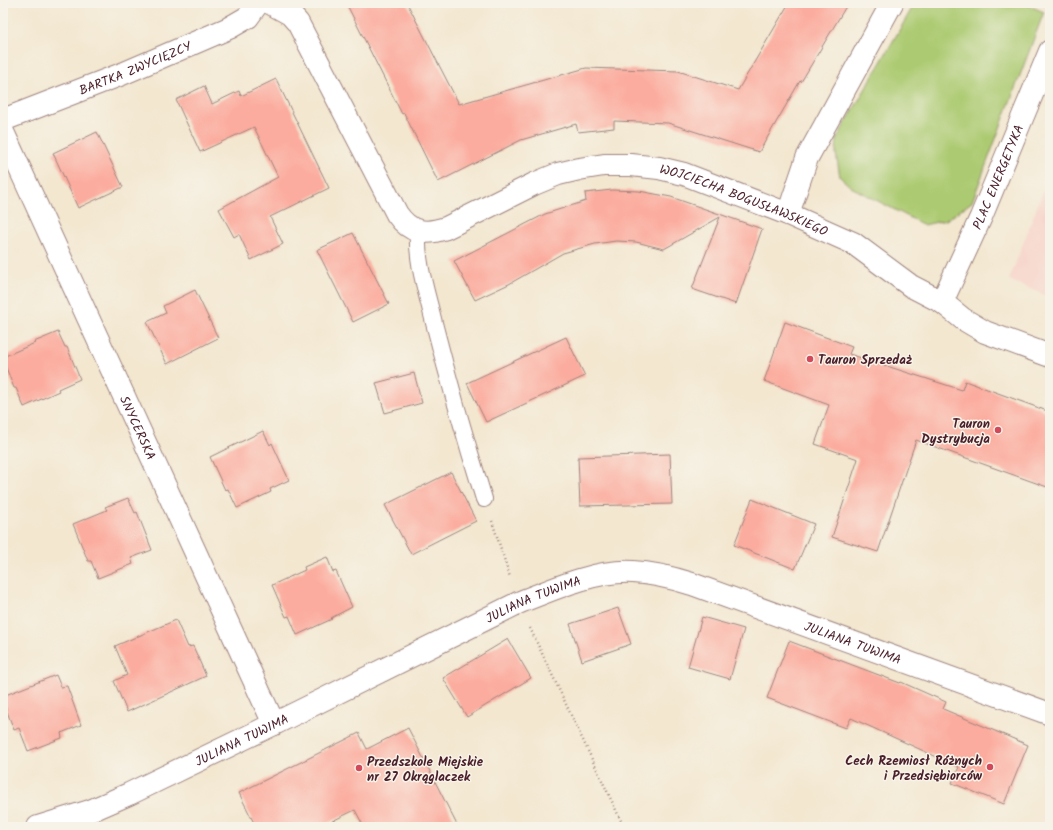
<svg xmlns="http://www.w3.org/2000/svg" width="1053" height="830" font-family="Kalam,sans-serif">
	<rect width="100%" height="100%" fill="#f7f3e8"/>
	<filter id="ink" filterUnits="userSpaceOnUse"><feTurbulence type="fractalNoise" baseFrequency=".025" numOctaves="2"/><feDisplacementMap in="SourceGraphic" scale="8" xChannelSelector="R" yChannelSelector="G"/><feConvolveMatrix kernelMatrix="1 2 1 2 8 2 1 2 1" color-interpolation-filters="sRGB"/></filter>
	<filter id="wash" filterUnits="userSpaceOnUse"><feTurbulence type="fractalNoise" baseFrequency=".012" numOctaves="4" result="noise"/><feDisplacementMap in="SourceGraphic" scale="16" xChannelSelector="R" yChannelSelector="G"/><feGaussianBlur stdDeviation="0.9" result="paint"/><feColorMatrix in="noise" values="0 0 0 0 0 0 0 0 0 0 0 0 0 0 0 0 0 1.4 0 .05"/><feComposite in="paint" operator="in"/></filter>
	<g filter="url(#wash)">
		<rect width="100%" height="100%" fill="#f3e7d0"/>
		<!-- built -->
		<path fill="#f7d1c7" d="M1050 173V297L1009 280Z"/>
		<!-- green -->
		<path fill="#acca71" stroke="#7b744e" d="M915 3H1023L1044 12 972 202 946 220 924 225 851 187 840 177 836 153 837 138Z"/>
		<g id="blocks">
			<!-- building -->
			<g fill="#fbac9e">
				<path d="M346 3H407L459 104 586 68 678 71 738 90 789 3H848L801 82 800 81 759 152 668 123 614 121V128L578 132 576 124 521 140 438 182 404 113 402 114Z"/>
				<path d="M276 79 329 188 270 217 283 244 251 260 239 234 234 237 219 209 278 177 254 127 200 152 176 100 204 86 212 104 239 91 241 96Z"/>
				<path d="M97 132 123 187 78 208 53 153Z"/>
				<path d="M612 190 639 191 671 197 762 229 736 304 692 289 720 217 664 249 636 242 616 241 595 244 563 253 509 284 475 300 454 261 545 214 586 201 585 193Z"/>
				<path d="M353 233 389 304 353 322 317 250Z"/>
				<path d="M195 290 218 338 167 364 147 322 166 313 163 306Z"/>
				<path d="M785 322 852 347 849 354 962 390 965 381 1050 412V488L916 440 878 552 832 537 858 459 815 444 829 405 764 381Z"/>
				<path d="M58 332 65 347H67L80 379 58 389 59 391 24 407 16 388H14L3 360V357L35 343 34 342Z"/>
				<path d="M566 337 585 376 486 422 467 383Z"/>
				<path d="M414 373 422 403 385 413 376 383Z"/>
				<path d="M263 431 270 445 272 443 289 480 270 489 271 492 237 508 228 489 225 490 210 457Z"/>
				<path d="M670 454 672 504 580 506 578 457Z"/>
				<path d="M451 472 476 521 411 554 385 505Z"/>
				<path d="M128 498 135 513 137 512 152 550 131 558 133 564 98 578 91 561H88L73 524 107 510 105 507Z"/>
				<path d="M752 499 814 524 795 569 734 545Z"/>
				<path d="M327 557 333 572 336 571 352 607 331 618 332 619 297 635 289 616 286 617 272 585 305 570 304 567Z"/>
				<path d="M618 608 631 644 582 661 570 624Z"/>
				<path d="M702 617 744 629 730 679 688 667Z"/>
				<path d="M176 620 188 647 193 646 206 676 127 712 114 681 127 675 115 646Z"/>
				<path d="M508 639 531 678 467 717 443 678Z"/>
				<path d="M789 641 900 683 901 682 946 702 943 709 1028 745 1004 804 952 783 959 767 851 718 846 728 767 698Z"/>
				<path d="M56 675 61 687 67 686 81 725 61 733 62 738 28 751 19 728 14 730 3 701V696Z"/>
				<path d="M408 728 458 827H364L355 810 320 827H256L239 793 359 733 367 749Z"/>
			</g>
		</g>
	</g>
	<g filter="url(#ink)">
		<use href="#blocks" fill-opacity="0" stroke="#9e837e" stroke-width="1"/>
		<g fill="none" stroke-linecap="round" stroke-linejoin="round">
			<defs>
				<path id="service" d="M418 231C416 262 427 293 434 323 449 382 466 441 484 499"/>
				<g id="minor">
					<path id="s1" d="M270 3 290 14 298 23 397 214C410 233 425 235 446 228L534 184 558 174 579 169 604 165H631L659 168 684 174 788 214 853 243 911 286 942 302 963 319 985 332 1050 356"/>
					<path id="s2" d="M3 120 122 74 229 28 248 17 258 3"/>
					<path id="s3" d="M3 132 274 724"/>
					<path d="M788 214 807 158 892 3"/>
					<path id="s4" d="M942 302 981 217 1050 51"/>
					<path id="s5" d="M38 827 90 811 129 794 274 724 518 603C553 589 595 570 633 572 654 573 673 578 692 584L1050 714"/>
				</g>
			</defs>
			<!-- service casing -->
			<use href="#service" stroke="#9e837e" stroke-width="18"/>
			<!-- minor casing -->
			<use href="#minor" stroke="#9e837e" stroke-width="24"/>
			<!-- path -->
			<g stroke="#9e837e" stroke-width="2.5" stroke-dasharray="1 3" stroke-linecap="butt">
				<path d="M492 521 510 577"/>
				<path d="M530 628 624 827"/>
			</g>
			<!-- service -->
			<use href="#service" stroke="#fff" stroke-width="16"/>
			<!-- minor -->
			<use href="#minor" stroke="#fff" stroke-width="22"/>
		</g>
	</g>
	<!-- markers -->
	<g fill="#d1495b" stroke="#f7f3e8" stroke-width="1.5">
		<circle cx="810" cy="359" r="4"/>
		<circle cx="998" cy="430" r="4"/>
		<circle cx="990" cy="767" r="4"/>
		<circle cx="359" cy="768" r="4"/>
	</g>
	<g text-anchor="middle" stroke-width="3" stroke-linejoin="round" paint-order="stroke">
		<!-- street labels -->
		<g font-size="13" fill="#4a1f2b" stroke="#f7f3e8">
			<text dy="5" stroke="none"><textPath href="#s2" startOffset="142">BARTKA ZWYCIĘZCY</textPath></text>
			<text dy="5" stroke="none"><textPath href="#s4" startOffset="137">PLAC ENERGETYKA</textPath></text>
			<text dy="5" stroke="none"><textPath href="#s1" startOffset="623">WOJCIECHA BOGUSŁAWSKIEGO</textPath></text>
			<text dy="5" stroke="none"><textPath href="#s3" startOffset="325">SNYCERSKA</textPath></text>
			<text dy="5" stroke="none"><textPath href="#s5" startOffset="546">JULIANA TUWIMA</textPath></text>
			<text dy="5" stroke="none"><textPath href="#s5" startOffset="882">JULIANA TUWIMA</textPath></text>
			<text dy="5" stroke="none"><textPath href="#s5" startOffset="222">JULIANA TUWIMA</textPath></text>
		</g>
		<!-- poi labels -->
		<g font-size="13" font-weight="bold" fill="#4a1f2b" stroke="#f7f3e8" text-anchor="start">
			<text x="818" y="364">Tauron Sprzedaż</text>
			<text x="990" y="428" text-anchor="end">Tauron<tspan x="990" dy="15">Dystrybucja</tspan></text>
			<text x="982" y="765" text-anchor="end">Cech Rzemiosł Różnych<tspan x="982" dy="15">i Przedsiębiorców</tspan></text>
			<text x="367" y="766">Przedszkole Miejskie<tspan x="367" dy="15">nr 27 Okrąglaczek</tspan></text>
		</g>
	</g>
	<!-- margin -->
	<rect width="1053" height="830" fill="none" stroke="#f7f3e8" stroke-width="16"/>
</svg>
